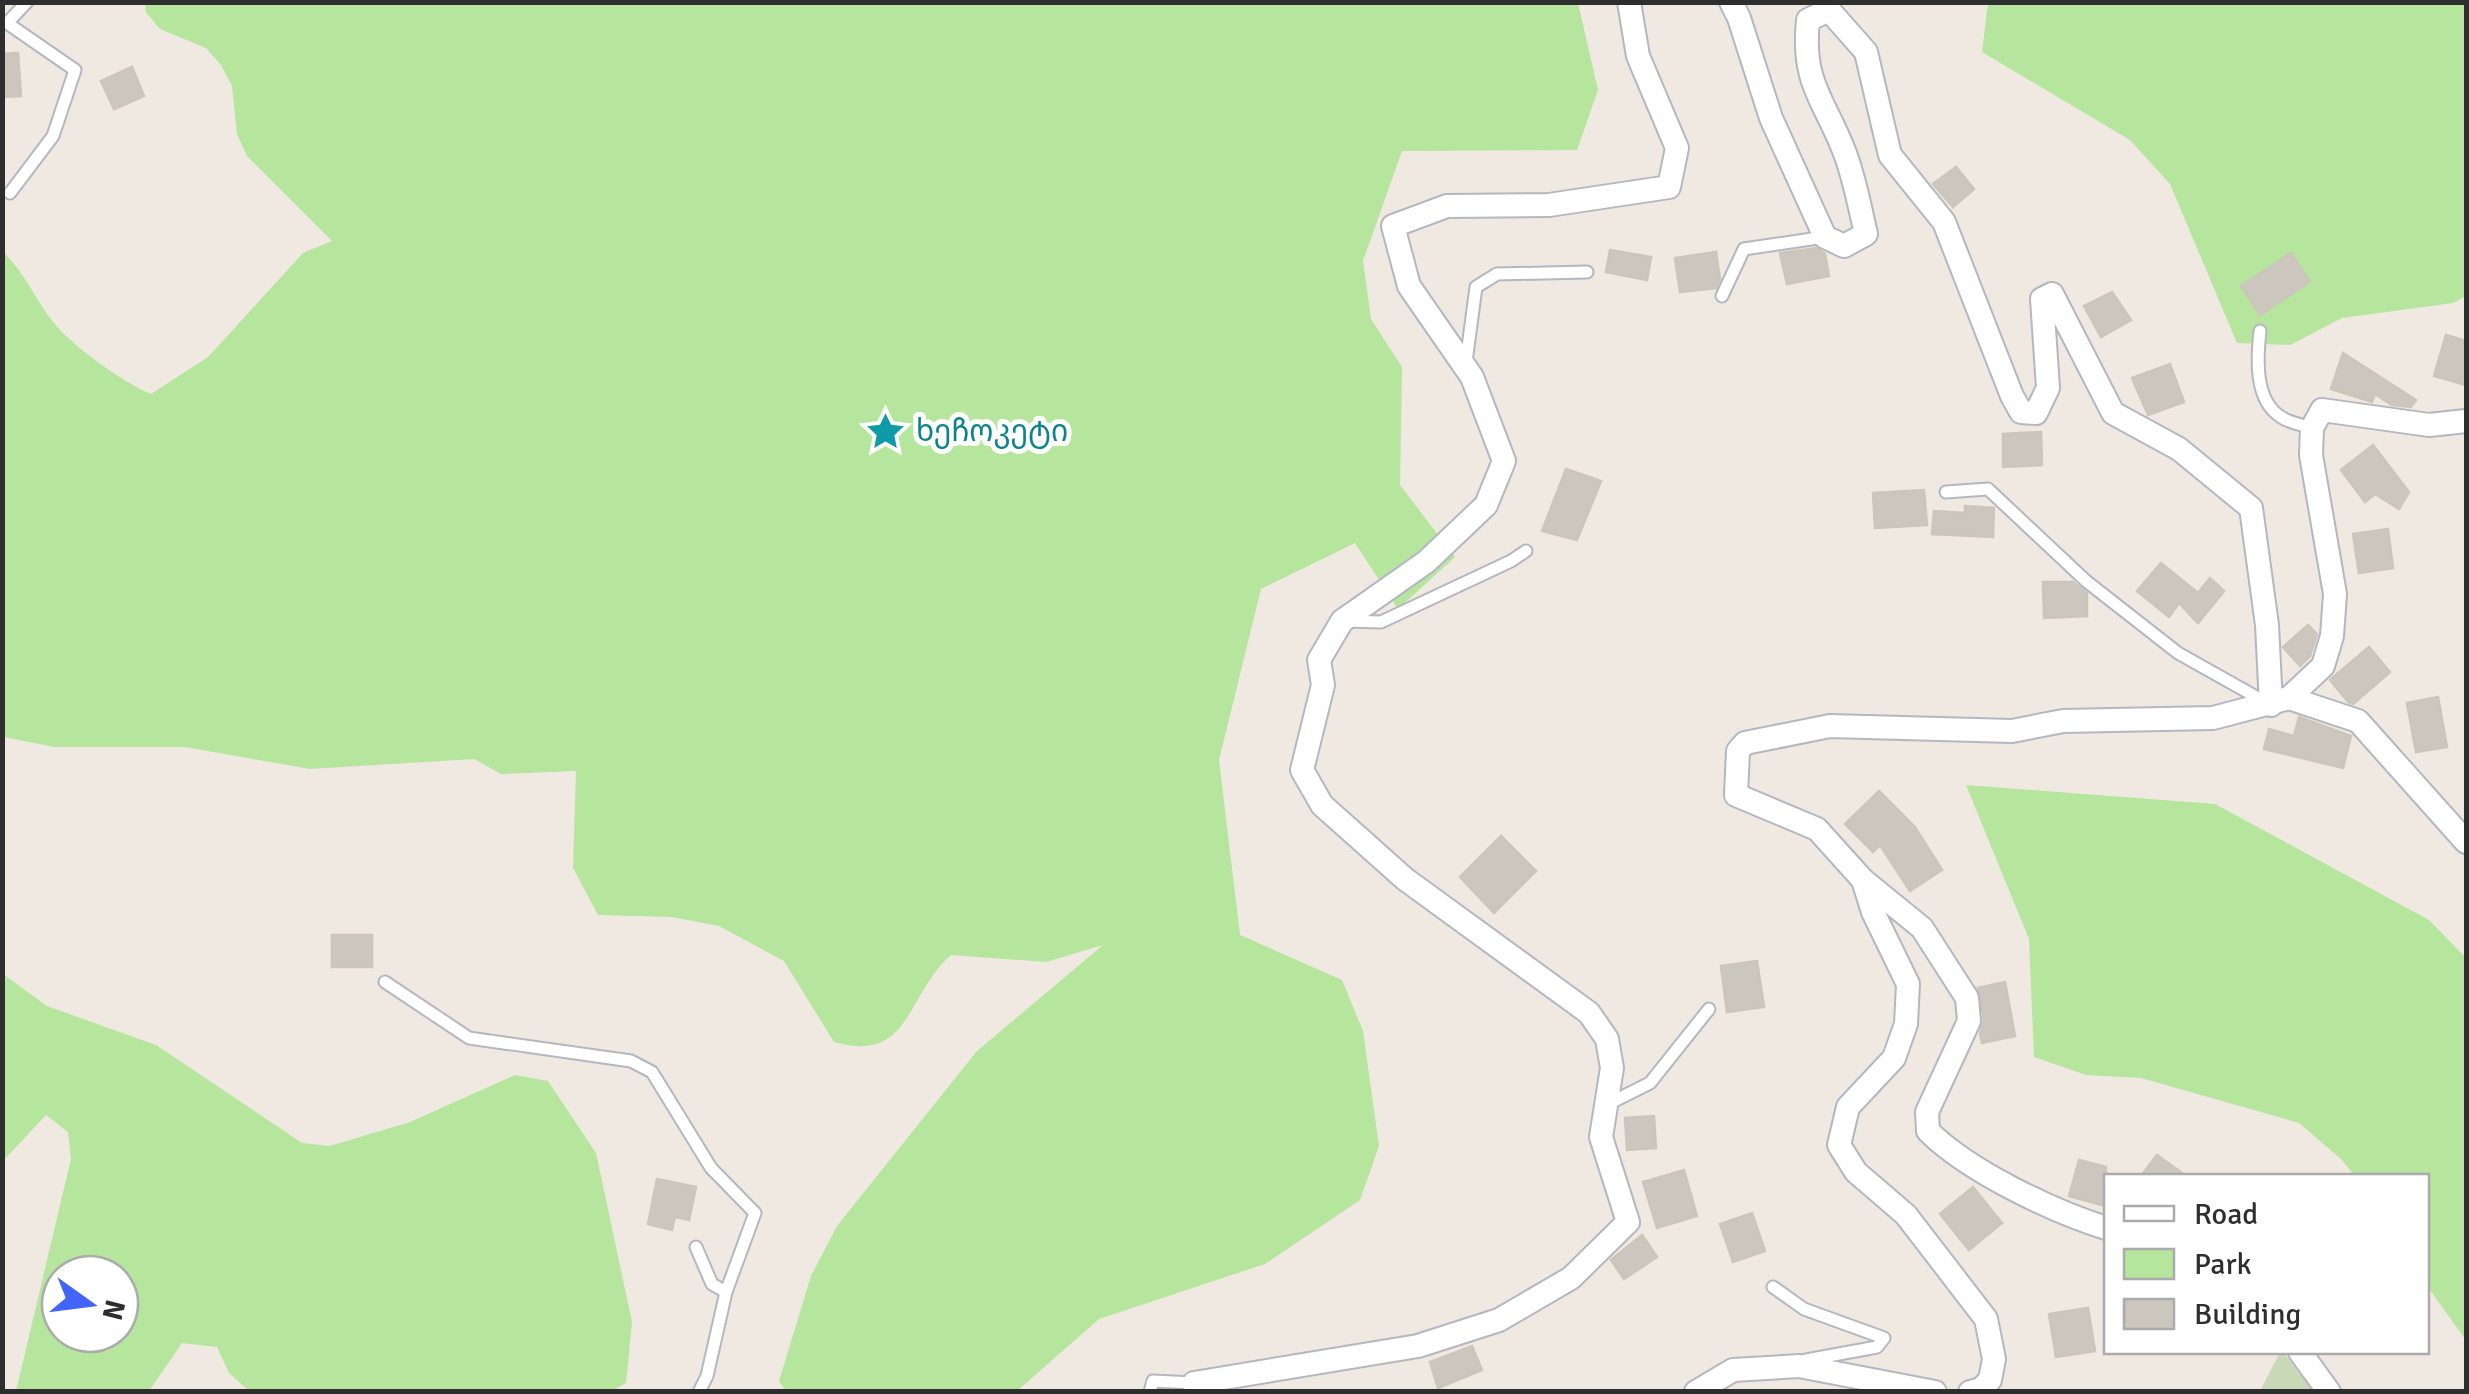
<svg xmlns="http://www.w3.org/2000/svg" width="2469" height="1394" font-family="Signika,'Noto Sans Georgian',sans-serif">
	<rect width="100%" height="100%" fill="#efe9e1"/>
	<!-- green -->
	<g fill="#b6e59e" fill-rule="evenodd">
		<path d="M146 3H1578L1598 90 1577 150 1402 151 1363 261 1371 319 1402 367 1400 485 1455 557 1398 609 1355 543 1261 589 1219 760 1240 935 1342 980 1363 1031 1379 1146 1360 1200 1265 1264 1099 1319 1017 1391H786L779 1381 811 1276 837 1226 977 1051 1103 945 1046 962 951 955C906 994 911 1064 834 1042L784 961 719 926 672 917 598 915 573 868 576 771 501 774 474 759 310 769 185 747H55L3 737 2 251C25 272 35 300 54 323 72 346 124 383 151 394L208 357 303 253 332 241 247 156 237 134 232 86 221 65 206 48 160 29 145 11Z"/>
		<path d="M1988 3H2466V296L2453 303 2342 318 2290 345 2237 343 2170 184 2130 140 1982 52Z"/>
		<path d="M1966 785 2215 804 2429 920 2466 958V1340L2427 1286 2426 1176H2355L2341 1159 2299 1123 2141 1078 2086 1075 2034 1057 2029 939Z"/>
		<path d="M3 974 47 1006 156 1045 302 1143 330 1146 410 1122 515 1075 548 1081 596 1153 632 1322 626 1383 610 1392 249 1391 229 1373 217 1347 182 1343 149 1391H16L71 1159 68 1132 46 1115 3 1161ZM120 1274V1334H60V1274Z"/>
	</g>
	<!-- cemetery -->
	<path fill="#c8d9b8" d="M2280 1352H2283L2313 1391H2260Z"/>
	<!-- building -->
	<g fill="#cbc7bf" stroke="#cbc5ba" stroke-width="2.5">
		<path d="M18 53 21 96 4 97 2 54Z"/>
		<path d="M132 67 144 96 114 109 101 81Z"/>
		<path d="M1956 167 1974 189 1953 207 1933 184Z"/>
		<path d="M1816 248 1825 254 1829 276 1787 284 1780 253Z"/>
		<path d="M1610 250 1651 257 1647 280 1606 272Z"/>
		<path d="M1716 252 1720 279 1716 288 1680 292 1675 258Z"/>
		<path d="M2291 253 2310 282 2260 315 2241 286Z"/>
		<path d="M2112 292 2131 320 2101 337 2084 306Z"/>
		<path d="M2446 335 2466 341V385L2434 376Z"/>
		<path d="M2343 353 2416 400 2411 407 2392 405 2375 394 2372 402 2331 389Z"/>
		<path d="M2170 364 2184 402 2148 415 2132 378Z"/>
		<path d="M2041 432 2042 465 2003 467V434Z"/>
		<path d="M2373 445 2409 492 2399 509 2375 494 2365 502 2341 470Z"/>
		<path d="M1566 469 1601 481 1577 540 1542 531Z"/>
		<path d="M1924 490 1927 525 1875 528 1873 493Z"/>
		<path d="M1965 506 1994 508 1993 537 1932 534 1934 511 1965 513Z"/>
		<path d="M2388 529 2393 568 2359 573 2353 534Z"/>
		<path d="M2161 563 2198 593 2210 578 2224 591 2198 623 2179 603 2169 617 2137 591Z"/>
		<path d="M2043 582H2073L2087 593V616L2044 618Z"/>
		<path d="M2308 625 2317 634 2310 656 2300 666 2283 647Z"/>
		<path d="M2369 647 2390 672 2353 704 2348 702 2330 680Z"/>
		<path d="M2438 697 2447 747 2416 752 2407 703Z"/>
		<path d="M2299 717 2351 736 2343 768 2264 749 2269 729 2294 736Z"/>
		<path d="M1879 791 1915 827 1942 870 1910 891 1880 845 1873 852 1845 824Z"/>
		<path d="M1501 836 1536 871 1494 913 1460 877Z"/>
		<rect x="332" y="935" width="40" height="32"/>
		<path d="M1757 961 1764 1007 1727 1012 1721 966Z"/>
		<path d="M2005 982 2015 1036 1982 1043 1980 1033 1984 1020 1978 988Z"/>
		<path d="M1654 1116 1656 1148 1627 1150 1625 1118Z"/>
		<path d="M2157 1155 2186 1176H2141Z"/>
		<path d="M2079 1160 2106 1167V1206L2069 1196Z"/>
		<path d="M1684 1170 1697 1216 1657 1228 1643 1182Z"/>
		<path d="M657 1179 696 1187 689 1220 675 1217 672 1230 648 1224Z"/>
		<path d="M1973 1187 2002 1223 1969 1250 1940 1214Z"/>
		<path d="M1752 1213 1765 1251 1733 1262 1720 1224Z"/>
		<path d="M1642 1235 1657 1257 1624 1279 1611 1260Z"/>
		<path d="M2088 1308 2095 1351 2056 1357 2049 1314Z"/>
		<path d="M1472 1346 1482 1370 1438 1388 1430 1362Z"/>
	</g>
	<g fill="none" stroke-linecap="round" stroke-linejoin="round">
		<defs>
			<g id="service">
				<path d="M10 193 53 136 75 70 7 23 27 2"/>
				<path d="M1722 296 1744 249 1825 237"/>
				<path d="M2260 331C2257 358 2254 400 2281 417 2289 423 2303 425 2312 428"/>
				<path d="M1466 362 1476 287 1497 274 1587 272"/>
				<path d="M1946 492 1988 489 2086 581 2178 653 2267 703"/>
				<path d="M1346 621 1381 622 1511 561 1526 551"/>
				<path d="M385 982 469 1038 631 1061 652 1072 711 1168 755 1213 726 1292 707 1376 699 1392"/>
				<path d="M1606 1105 1650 1083 1709 1009"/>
				<path d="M696 1247 712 1284 726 1292"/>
				<path d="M1773 1287 1804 1309 1884 1338 1877 1347 1806 1360"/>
				<path d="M1150 1392 1153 1381 1194 1383"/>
			</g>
			<g id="minor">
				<path d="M1731 2 1739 18 1771 118 1825 237 1844 246 1866 234C1860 208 1855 181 1846 156 1826 101 1801 85 1808 20L1829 10 1866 52 1890 155 1944 222 2012 396 2021 412 2036 413 2048 388 2042 299 2052 294 2113 413 2179 449 2251 508 2267 625 2271 705"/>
				<path d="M2289 698 2358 721 2466 842"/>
				<path d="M1863 880 1873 912 1908 984 1906 1024 1894 1058 1848 1107 1839 1145 1856 1172 1906 1215 1986 1319 1994 1359 1990 1380 1981 1389 1970 1392"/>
				<path d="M2106 1228C2052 1211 1968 1171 1928 1131L1927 1112 1969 1021 1967 998 1922 928 1863 880 1817 829 1736 795 1738 751 1745 743 1830 726 2012 731 2063 721 2213 718 2289 698 2323 666 2332 636 2335 594 2311 455 2312 428 2322 410 2429 425 2466 421"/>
				<path d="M2300 1352 2329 1392"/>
				<path d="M1197 1392 1194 1383 1418 1346 1499 1320 1571 1278 1628 1222 1601 1137 1612 1068 1607 1039 1589 1013 1405 879 1322 805 1302 770 1323 685 1319 660 1342 621 1426 562 1486 505 1504 461 1472 377 1409 286 1393 226 1447 206 1549 205 1669 187 1677 148 1638 56 1629 2"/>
				<path d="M1696 1392 1733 1370 1799 1366 1935 1392"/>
			</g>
		</defs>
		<!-- service casing -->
		<use href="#service" stroke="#b4b7c1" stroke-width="15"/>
		<!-- minor casing -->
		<use href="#minor" stroke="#b4b7c1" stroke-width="26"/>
		<!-- service -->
		<use href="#service" stroke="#fff" stroke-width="11"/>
		<!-- minor -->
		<use href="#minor" stroke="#fff" stroke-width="22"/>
	</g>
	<!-- icons -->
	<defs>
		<symbol id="sight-bare" viewBox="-9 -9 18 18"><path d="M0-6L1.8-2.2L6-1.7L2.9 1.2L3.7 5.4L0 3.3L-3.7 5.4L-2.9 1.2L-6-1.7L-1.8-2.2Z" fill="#0f9aa8" stroke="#fff" stroke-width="2.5" paint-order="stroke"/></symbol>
	</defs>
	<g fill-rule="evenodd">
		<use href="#sight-bare" x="858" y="404" width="55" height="55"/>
	</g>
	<g text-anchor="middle" stroke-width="10" stroke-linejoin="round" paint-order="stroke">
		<!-- culture labels -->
		<g font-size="30" fill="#0d838f" stroke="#fff" text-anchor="start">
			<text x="916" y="441">ხეჩოკეტი</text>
		</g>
	</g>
	<!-- border -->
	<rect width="2469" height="1394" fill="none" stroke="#2e2e2e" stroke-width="10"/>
	<!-- legend -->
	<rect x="2104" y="1174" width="325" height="180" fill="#ffffff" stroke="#ababab" stroke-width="2.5"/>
	<rect x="2124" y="1206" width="50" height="15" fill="#ffffff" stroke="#ababab" stroke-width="2.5"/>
	<text x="2194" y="1224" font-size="30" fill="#2e2e2e">Road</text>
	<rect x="2124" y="1249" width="50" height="30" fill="#b6e59e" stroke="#ababab" stroke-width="2.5"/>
	<text x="2194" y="1274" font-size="30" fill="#2e2e2e">Park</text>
	<rect x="2124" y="1299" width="50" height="30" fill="#cbc7bf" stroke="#ababab" stroke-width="2.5"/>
	<text x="2194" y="1324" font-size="30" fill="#2e2e2e">Building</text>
	<!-- north arrow -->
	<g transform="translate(90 1304) rotate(104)"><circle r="48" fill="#ffffff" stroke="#ababab" stroke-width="2.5"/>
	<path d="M0-8L18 38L0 25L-18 38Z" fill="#4264fb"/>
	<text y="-15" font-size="28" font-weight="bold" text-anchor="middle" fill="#2e2e2e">N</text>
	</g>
</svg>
